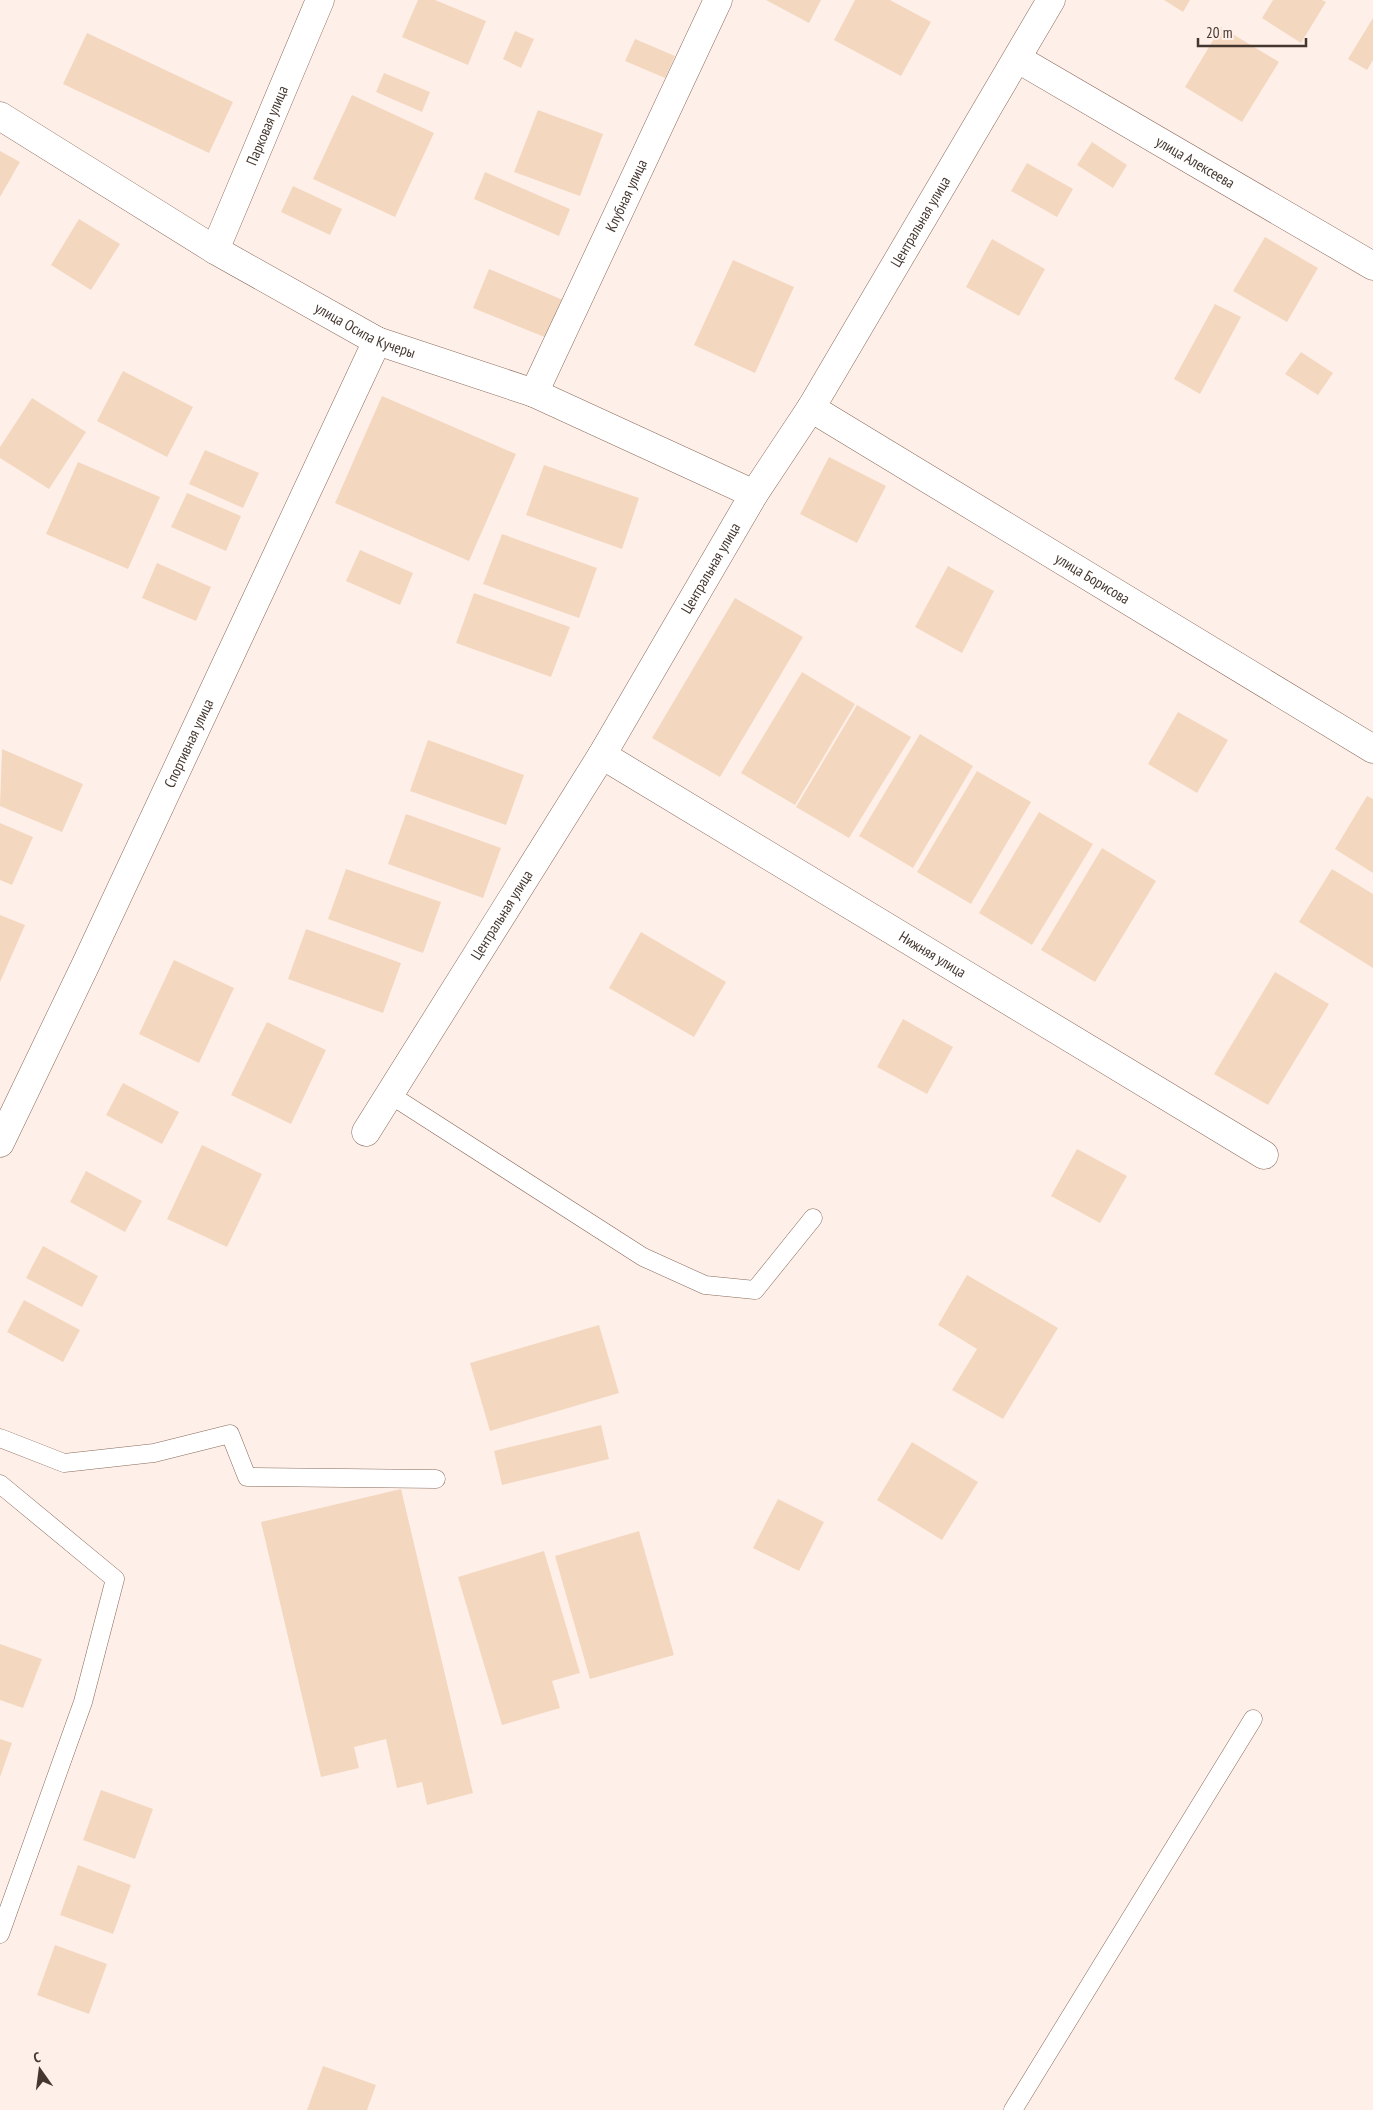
<svg xmlns="http://www.w3.org/2000/svg" width="1373" height="2110" font-family="'PT Sans Narrow',sans-serif">
	<rect width="100%" height="100%" fill="#fef0e9"/>
	<!-- building -->
	<g fill="#f4d7bf">
		<path d="M418 0H435L486 21 468 65 402 37Z"/>
		<path d="M766 0H821L809 23Z"/>
		<path d="M855 0H890L931 22 901 76 834 40Z"/>
		<path d="M1164 0H1190L1183 12Z"/>
		<path d="M1273 0H1322L1326 2 1301 43 1262 18Z"/>
		<path d="M1373 18V60L1367 70 1348 59Z"/>
		<path d="M1221 27 1279 62 1242 122 1185 87Z"/>
		<path d="M515 31 534 39 521 68 503 59Z"/>
		<path d="M87 33 233 102 209 153 63 84Z"/>
		<path d="M635 39 675 56 665 78 625 61Z"/>
		<path d="M384 73 430 92 422 112 376 92Z"/>
		<path d="M352 95 434 133 395 217 313 179Z"/>
		<path d="M538 110 603 134 580 196 514 172Z"/>
		<path d="M1092 142 1127 165 1113 188 1077 165Z"/>
		<path d="M0 151 20 162 0 197Z"/>
		<path d="M1027 163 1073 189 1057 217 1011 191Z"/>
		<path d="M485 172 570 209 559 236 474 199Z"/>
		<path d="M293 186 342 209 330 235 281 212Z"/>
		<path d="M79 219 120 244 91 290 51 265Z"/>
		<path d="M1265 237 1318 268 1287 322 1233 291Z"/>
		<path d="M992 239 1045 269 1019 316 966 287Z"/>
		<path d="M733 260 794 287 755 373 694 345Z"/>
		<path d="M489 269 568 302 552 340 473 308Z"/>
		<path d="M1215 304 1241 317 1200 394 1174 379Z"/>
		<path d="M1301 352 1333 373 1318 395 1285 374Z"/>
		<path d="M123 371 193 407 167 457 97 421Z"/>
		<path d="M382 396 516 454 469 561 335 503Z"/>
		<path d="M32 398 86 432 49 489 0 458V447Z"/>
		<path d="M205 450 259 473 243 508 189 484Z"/>
		<path d="M829 457 886 486 857 543 800 514Z"/>
		<path d="M78 462 160 497 128 569 46 534Z"/>
		<path d="M544 465 639 498 622 549 526 515Z"/>
		<path d="M187 493 241 516 226 551 171 527Z"/>
		<path d="M502 534 597 568 579 618 483 584Z"/>
		<path d="M360 550 413 573 400 605 346 581Z"/>
		<path d="M157 563 211 587 196 621 142 598Z"/>
		<path d="M948 566 994 591 962 653 915 627Z"/>
		<path d="M474 593 570 627 551 677 456 643Z"/>
		<path d="M735 598 803 637 720 777 652 738Z"/>
		<path d="M802 672 855 704 795 805 741 773Z"/>
		<path d="M857 705 911 737 849 838 796 807Z"/>
		<path d="M1178 712 1228 740 1197 793 1148 764Z"/>
		<path d="M920 734 973 766 913 868 859 836Z"/>
		<path d="M428 740 524 775 506 825 410 791Z"/>
		<path d="M2 749 83 784 62 832 0 806Z"/>
		<path d="M977 771 1031 802 971 904 917 872Z"/>
		<path d="M1367 796 1373 799V873L1335 849Z"/>
		<path d="M1039 812 1093 844 1032 945 979 913Z"/>
		<path d="M406 814 501 848 483 898 388 864Z"/>
		<path d="M0 823 33 837 12 885 0 880Z"/>
		<path d="M1102 848 1156 881 1095 982 1041 950Z"/>
		<path d="M346 869 441 902 423 953 328 919Z"/>
		<path d="M1332 869 1373 894V968L1299 922Z"/>
		<path d="M0 915 25 925 0 982Z"/>
		<path d="M306 929 401 963 383 1013 288 979Z"/>
		<path d="M641 932 726 982 694 1037 609 988Z"/>
		<path d="M174 960 234 988 199 1063 139 1034Z"/>
		<path d="M1275 972 1329 1004 1268 1105 1214 1074Z"/>
		<path d="M903 1019 953 1047 927 1094 877 1067Z"/>
		<path d="M267 1022 326 1050 291 1124 231 1095Z"/>
		<path d="M123 1083 179 1112 162 1144 106 1115Z"/>
		<path d="M202 1145 262 1174 227 1247 167 1219Z"/>
		<path d="M1077 1149 1127 1176 1100 1223 1051 1196Z"/>
		<path d="M86 1171 142 1201 125 1232 70 1202Z"/>
		<path d="M43 1246 98 1276 82 1307 26 1278Z"/>
		<path d="M967 1275 1058 1328 1003 1419 952 1390 977 1349 938 1325Z"/>
		<path d="M24 1300 80 1330 63 1362 7 1332Z"/>
		<path d="M599 1325 619 1393 490 1431 470 1363Z"/>
		<path d="M601 1425 609 1459 502 1485 494 1451Z"/>
		<path d="M912 1442 978 1482 942 1540 877 1500Z"/>
		<path d="M401 1489 473 1793 427 1805 422 1782 397 1788 386 1739 354 1747 359 1768 321 1777 261 1522Z"/>
		<path d="M778 1499 824 1522 799 1571 753 1548Z"/>
		<path d="M639 1531 674 1655 590 1679 555 1556Z"/>
		<path d="M544 1551 580 1673 552 1681 560 1708 502 1725 458 1577Z"/>
		<path d="M0 1644 42 1659 23 1708 0 1700Z"/>
		<path d="M0 1739 12 1743 0 1777Z"/>
		<path d="M101 1790 153 1809 135 1859 83 1840Z"/>
		<path d="M78 1865 131 1885 113 1934 60 1915Z"/>
		<path d="M55 1945 107 1964 89 2014 37 1995Z"/>
		<path d="M323 2066 376 2085 367 2110H307Z"/>
	</g>
	<g fill="none" stroke-linecap="round" stroke-linejoin="round">
		<defs>
			<g id="lane">
				<path d="M389 1094 643 1257 705 1285 755 1290 813 1218"/>
				<path d="M0 1438 64 1463 154 1453 230 1434 247 1477 436 1479"/>
				<path d="M0 1484 115 1579 83 1702 0 1934"/>
				<path d="M1013 2110 1253 1719"/>
			</g>
			<g id="street">
				<path id="s1" d="M1018 59 1373 266"/>
				<path id="s2" d="M0 116 215 250 377 341 534 393 754 494"/>
				<path id="s3" d="M215 250 320 0"/>
				<path id="s4" d="M534 393 718 0"/>
				<path id="s5" d="M811 408 1373 749"/>
				<path id="s6" d="M602 755 1264 1155"/>
				<path id="s7" d="M366 1132 602 755 754 494 811 408 1051 0"/>
				<path id="s8" d="M0 1143 85 966 377 341"/>
			</g>
		</defs>
		<!-- lane casing -->
		<use href="#lane" stroke="#896a5b" stroke-width="19"/>
		<!-- street casing -->
		<use href="#street" stroke="#896a5b" stroke-width="29"/>
		<!-- lane -->
		<use href="#lane" stroke="#fff" stroke-width="18"/>
		<!-- street -->
		<use href="#street" stroke="#fff" stroke-width="28"/>
	</g>
	<g text-anchor="middle" stroke-width="4" stroke-linejoin="round" paint-order="stroke">
		<!-- street labels -->
		<g font-size="15" fill="#443730" stroke="#fef0e9">
			<text dy="5" stroke="none"><textPath href="#s3" startOffset="135">Парковая улица</textPath></text>
			<text dy="5" stroke="none"><textPath href="#s1" startOffset="205">улица Алексеева</textPath></text>
			<text dy="5" stroke="none"><textPath href="#s4" startOffset="218">Клубная улица</textPath></text>
			<text dy="5" stroke="none"><textPath href="#s7" startOffset="1066">Центральная улица</textPath></text>
			<text dy="5" stroke="none"><textPath href="#s2" startOffset="424">улица Осипа Кучеры</textPath></text>
			<text dy="5" stroke="none"><textPath href="#s7" startOffset="661">Центральная улица</textPath></text>
			<text dy="5" stroke="none"><textPath href="#s5" startOffset="329">улица Борисова</textPath></text>
			<text dy="5" stroke="none"><textPath href="#s8" startOffset="442">Спортивная улица</textPath></text>
			<text dy="5" stroke="none"><textPath href="#s7" startOffset="256">Центральная улица</textPath></text>
			<text dy="5" stroke="none"><textPath href="#s6" startOffset="386">Нижняя улица</textPath></text>
		</g>
	</g>
	<!-- north arrow -->
	<g transform="translate(40 2070) rotate(346)" stroke="#fef0e9" stroke-width="4" paint-order="stroke">
	<path d="M0-4L9 19L0 12L-9 19Z" fill="#443730"/>
	<text y="-8" font-size="14" font-weight="bold" text-anchor="middle" fill="#443730">С</text>
	</g>
	<!-- scale -->
	<path d="M1198 38v8h108v-8" fill="none" stroke="#443730" stroke-width="2.5"/>
	<text x="1206" y="38" font-size="15" fill="#443730" stroke="#fef0e9" stroke-width="4" paint-order="stroke">20 m</text>
</svg>
